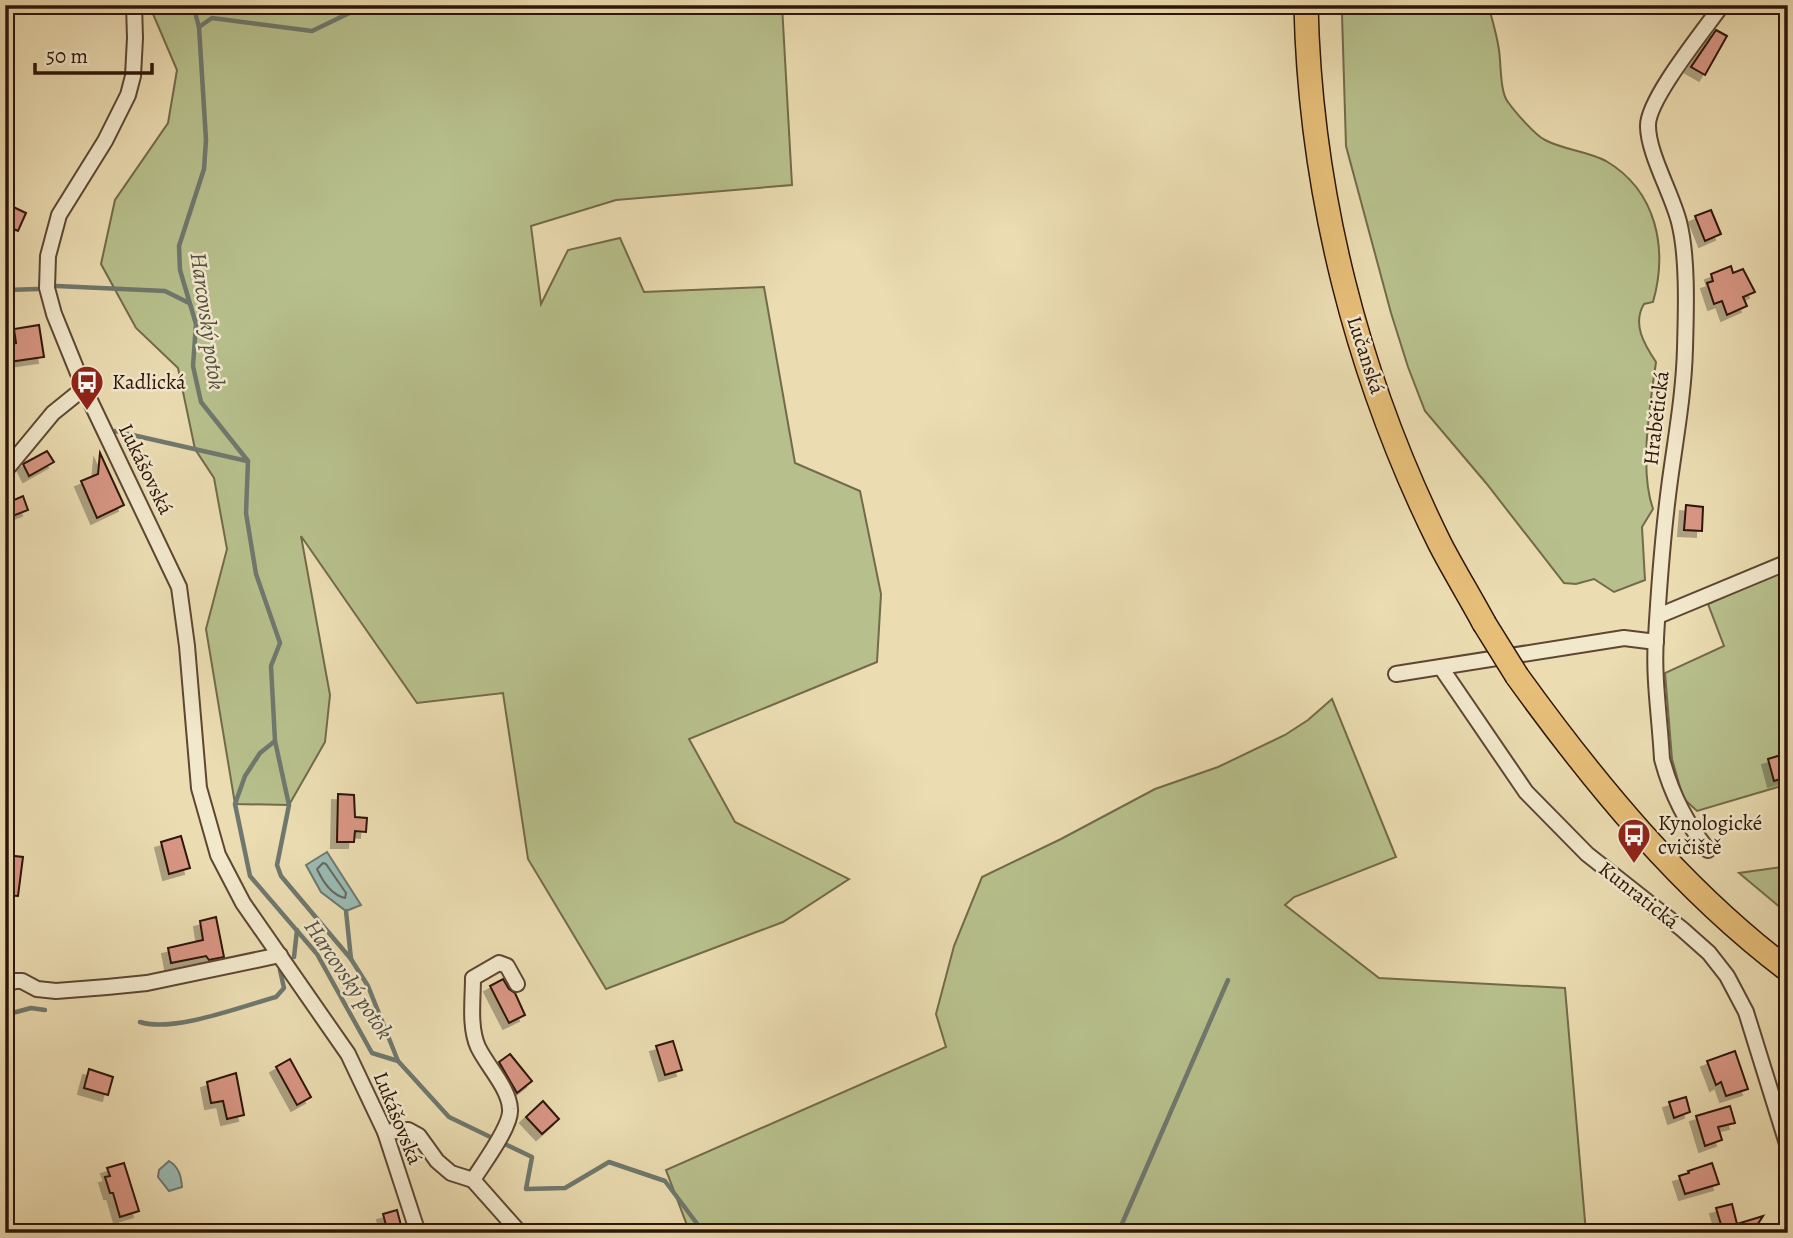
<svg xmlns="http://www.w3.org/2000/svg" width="1793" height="1238" font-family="Alegreya,serif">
	<defs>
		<filter id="shadow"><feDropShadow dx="-6" dy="6" stdDeviation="0" flood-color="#0004"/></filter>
	</defs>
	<rect width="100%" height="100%" fill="#ebdcb1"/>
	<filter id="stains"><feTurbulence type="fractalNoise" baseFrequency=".00286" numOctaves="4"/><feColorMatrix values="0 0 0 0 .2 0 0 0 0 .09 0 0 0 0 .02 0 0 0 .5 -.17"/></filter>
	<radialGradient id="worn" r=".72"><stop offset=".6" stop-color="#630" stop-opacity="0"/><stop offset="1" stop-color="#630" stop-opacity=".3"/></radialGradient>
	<!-- green -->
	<g fill="#b7c08c" stroke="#726a4a" stroke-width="2">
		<path d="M152 5H782L792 185 616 200 531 226 541 304 568 250 620 238 644 292 764 287 795 463 860 491 881 594 877 662 689 739 735 822 849 879 783 922 606 989 528 859 503 693 417 703 301 536 330 695 325 742 289 805 235 804 206 629 227 549 214 478 195 449 178 368 136 328 101 264 115 200 168 123 177 70 153 14Z"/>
		<path d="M1489 8C1493 22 1497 36 1499 50 1501 63 1500 93 1508 102 1515 112 1535 135 1545 140 1564 150 1587 151 1606 161 1657 191 1668 249 1653 302L1644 304C1632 324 1644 344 1656 362 1650 405 1639 469 1653 509L1642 527 1645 580 1614 592 1594 579 1576 584 1564 583 1486 483 1425 411 1408 367 1391 313 1346 146 1342 14Z"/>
		<path d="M1788 569V784L1697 811 1683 798 1672 759 1665 673 1724 646 1708 604Z"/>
		<path d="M1332 699 1396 857 1294 897 1285 905 1379 978 1565 988 1586 1233H690L666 1170 946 1047 936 1014 954 946 982 877 1061 839 1155 789 1218 767 1285 735 1308 720Z"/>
		<path d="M1788 866V914L1739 873Z"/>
	</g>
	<!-- water -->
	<g fill="#9abab3" stroke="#6f786e" stroke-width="2">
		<path d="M327 852 361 905 346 911 321 892 306 865Z"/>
		<path d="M169 1161C179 1167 181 1176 182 1187L169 1191 158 1177 159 1170Z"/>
	</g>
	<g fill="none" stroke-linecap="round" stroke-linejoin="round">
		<!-- shore -->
		<path stroke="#64685d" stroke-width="2" d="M323 863 326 864 346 893 345 898C331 895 323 882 317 869Z"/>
		<!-- stream -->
		<g stroke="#6f786e" stroke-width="4.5">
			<path d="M193 5 199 27 206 140 204 169 179 246 180 270 196 324 193 366 201 402 248 461 246 513 256 574 280 643 271 666 275 741 260 753 245 776 235 804 250 876 317 954 372 1053 398 1061 449 1117 532 1157 526 1189 565 1188 609 1162 665 1181 704 1233"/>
			<path d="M199 27 212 18 312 31 366 5"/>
			<path d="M57 286 165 291 189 303"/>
			<path d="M5 290 38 289"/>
			<path d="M115 431 247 461"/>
			<path d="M275 741 289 805 277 865 281 876 351 959 368 986 398 1061"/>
			<path d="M346 911 351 959"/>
			<path d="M294 957 297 930"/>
			<path d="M5 1015 31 1008 45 1010"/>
			<path d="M140 1022C173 1033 242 1006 276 997L284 988 280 970"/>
			<path d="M1118 1233 1228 980"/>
		</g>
	</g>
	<!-- building -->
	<g fill="#d89684" stroke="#2e1507" stroke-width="2" filter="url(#shadow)">
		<path d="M1716 30 1727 36 1705 75 1691 67Z"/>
		<path d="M5 203 26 213 18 231 5 225Z"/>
		<path d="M1711 210 1721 234 1705 241 1695 216Z"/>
		<path d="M1731 266 1733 273 1743 269 1755 292 1743 297 1747 306 1727 315 1722 301 1714 304 1707 283 1713 281 1711 274Z"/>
		<path d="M39 325 44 357 9 362 8 350 12 349V344L16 343 14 329Z"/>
		<path d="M47 451 54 462 29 476 23 464Z"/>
		<path d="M100 453 124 505 97 518 81 481 98 474Z"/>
		<path d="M23 496 28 510 5 519V504Z"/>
		<path d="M1686 505 1703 507 1702 531 1684 530Z"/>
		<path d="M1781 755 1787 777 1774 781 1768 759Z"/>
		<path d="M338 794 354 795 355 817 367 818 366 832 355 831 354 842H337Z"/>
		<path d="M181 836 190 868 169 874 161 842Z"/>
		<path d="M5 855 23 857 18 896 5 895Z"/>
		<path d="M216 917 224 957 209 960 206 956 171 963 168 948 203 940 200 921Z"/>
		<path d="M503 979 509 989 515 993 525 1015 509 1023 490 986Z"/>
		<path d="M673 1041 682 1070 665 1075 656 1046Z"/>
		<path d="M1735 1051 1748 1089 1726 1096 1721 1082 1716 1085 1707 1061Z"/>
		<path d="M510 1054 532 1081 517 1093 499 1062Z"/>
		<path d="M290 1059 311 1097 297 1105 276 1067Z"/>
		<path d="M89 1069 113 1077 108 1095 84 1088Z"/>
		<path d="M236 1073 244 1115 227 1119 223 1101 211 1103 207 1082Z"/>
		<path d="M1686 1097 1690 1112 1674 1118 1669 1102Z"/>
		<path d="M543 1101 559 1119 542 1134 526 1117Z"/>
		<path d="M1730 1106 1735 1123 1718 1127 1722 1140 1705 1146 1696 1116Z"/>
		<path d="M124 1163 139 1211 120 1217 113 1193H110L105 1177 110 1176 107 1168Z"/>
		<path d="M1712 1163 1719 1184 1685 1194 1679 1176 1689 1173 1688 1171Z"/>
		<path d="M1732 1204 1737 1224 1763 1216 1752 1233H1719L1718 1229 1722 1228 1716 1208Z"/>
		<path d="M397 1210 403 1233H388L383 1214Z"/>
	</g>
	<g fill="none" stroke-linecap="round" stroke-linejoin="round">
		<defs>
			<g id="street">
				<path d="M134 5 135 38 133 76 128 95 105 141 59 215 48 256 47 288 54 314 84 388 179 587 187 646 199 788 218 855 243 903 348 1054 385 1132 418 1233"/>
				<path d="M5 471 53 413 84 388"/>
				<path d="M1658 616 1788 562"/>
				<path d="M1442 669 1526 792 1587 854 1682 929 1709 953 1727 976 1746 1012 1788 1147"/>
				<path d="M1396 674 1624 638 1656 642"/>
				<path d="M1708 850C1686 823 1671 793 1662 759 1660 719 1653 677 1656 638 1659 585 1663 532 1670 480 1676 436 1684 392 1685 348 1686 311 1688 257 1679 222 1672 194 1648 153 1648 126 1647 100 1705 29 1722 5"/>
				<path d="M5 985 15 981H22L37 989 56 991 107 987 147 983 280 955"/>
				<path d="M385 1132 408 1130 419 1136 437 1161 451 1173 473 1180 520 1233"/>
				<path d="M473 1180C482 1165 512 1126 510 1109 509 1088 487 1066 478 1047 469 1027 473 999 473 978L499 963 507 966 517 984"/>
			</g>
			<g id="primary">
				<path d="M1306 5C1310 191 1357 377 1440 544 1454 571 1470 597 1484 623"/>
				<path d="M1517 676C1595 784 1681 889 1788 970"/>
			</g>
		</defs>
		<!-- street casing -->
		<use href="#street" stroke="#5d4732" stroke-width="18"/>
		<!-- primary casing -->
		<use href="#primary" stroke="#2e1507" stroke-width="26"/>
		<!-- street -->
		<use href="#street" stroke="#f2e8cc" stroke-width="14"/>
		<!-- primary -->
		<use href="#primary" stroke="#e6be78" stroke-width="23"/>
		<defs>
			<path id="primary-bridge" d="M1484 623 1517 676"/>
		</defs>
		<!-- primary-bridge casing -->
		<use href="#primary-bridge" stroke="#2e1507" stroke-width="26" stroke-linecap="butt"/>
		<!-- primary-bridge -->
		<use href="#primary-bridge" stroke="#e6be78" stroke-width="23"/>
	</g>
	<!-- icons -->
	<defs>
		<symbol id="bus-pin" viewBox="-11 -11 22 30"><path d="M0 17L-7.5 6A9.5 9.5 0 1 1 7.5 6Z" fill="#8f2418" stroke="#f2e8cc"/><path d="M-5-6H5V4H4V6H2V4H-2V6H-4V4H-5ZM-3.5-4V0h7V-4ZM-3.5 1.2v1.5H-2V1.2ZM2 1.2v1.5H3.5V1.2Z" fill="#fff"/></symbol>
	</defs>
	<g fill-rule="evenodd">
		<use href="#bus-pin" x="68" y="363" width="38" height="52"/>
		<use href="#bus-pin" x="1615" y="816" width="38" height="52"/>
	</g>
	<g text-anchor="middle" stroke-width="5" stroke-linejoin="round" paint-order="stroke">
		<!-- street labels -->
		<g font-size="21" fill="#2e1507" stroke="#f2e8cc">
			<text transform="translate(1366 355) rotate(72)" y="7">Lučanská</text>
			<text transform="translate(1656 418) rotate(-83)" y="7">Hrabětická</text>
			<text transform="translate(146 469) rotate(64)" y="7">Lukášovská</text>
			<text transform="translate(1639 895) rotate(38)" y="7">Kunratická</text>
			<text transform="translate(398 1118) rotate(68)" y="7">Lukášovská</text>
		</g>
		<!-- poi labels -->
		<g font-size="21" fill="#2e1507" stroke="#f2e8cc" text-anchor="start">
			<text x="112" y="389">Kadlická</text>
			<text x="1658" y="830">Kynologické<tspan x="1658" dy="24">cvičiště</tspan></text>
		</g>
		<!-- water labels -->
		<g font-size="23" font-style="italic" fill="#544f43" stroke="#f2e8cc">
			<text transform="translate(208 321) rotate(82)" y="8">Harcovský potok</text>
			<text transform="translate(349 979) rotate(56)" y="8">Harcovský potok</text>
		</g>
	</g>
	<!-- margin -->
	<rect width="1793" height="1238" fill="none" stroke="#ebdcb1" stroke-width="28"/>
	<rect x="7" y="7" width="1779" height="1224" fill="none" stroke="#2e1507" stroke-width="3.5"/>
	<rect x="14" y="14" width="1765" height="1210" fill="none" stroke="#2e1507" stroke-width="2"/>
	<!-- scale -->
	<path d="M35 63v10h117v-10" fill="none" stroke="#2e1507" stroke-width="3.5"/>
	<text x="46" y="63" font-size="21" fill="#2e1507" stroke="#f2e8cc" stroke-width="5" paint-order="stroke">50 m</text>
	<rect width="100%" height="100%" filter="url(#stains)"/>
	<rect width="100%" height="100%" fill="url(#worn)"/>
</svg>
